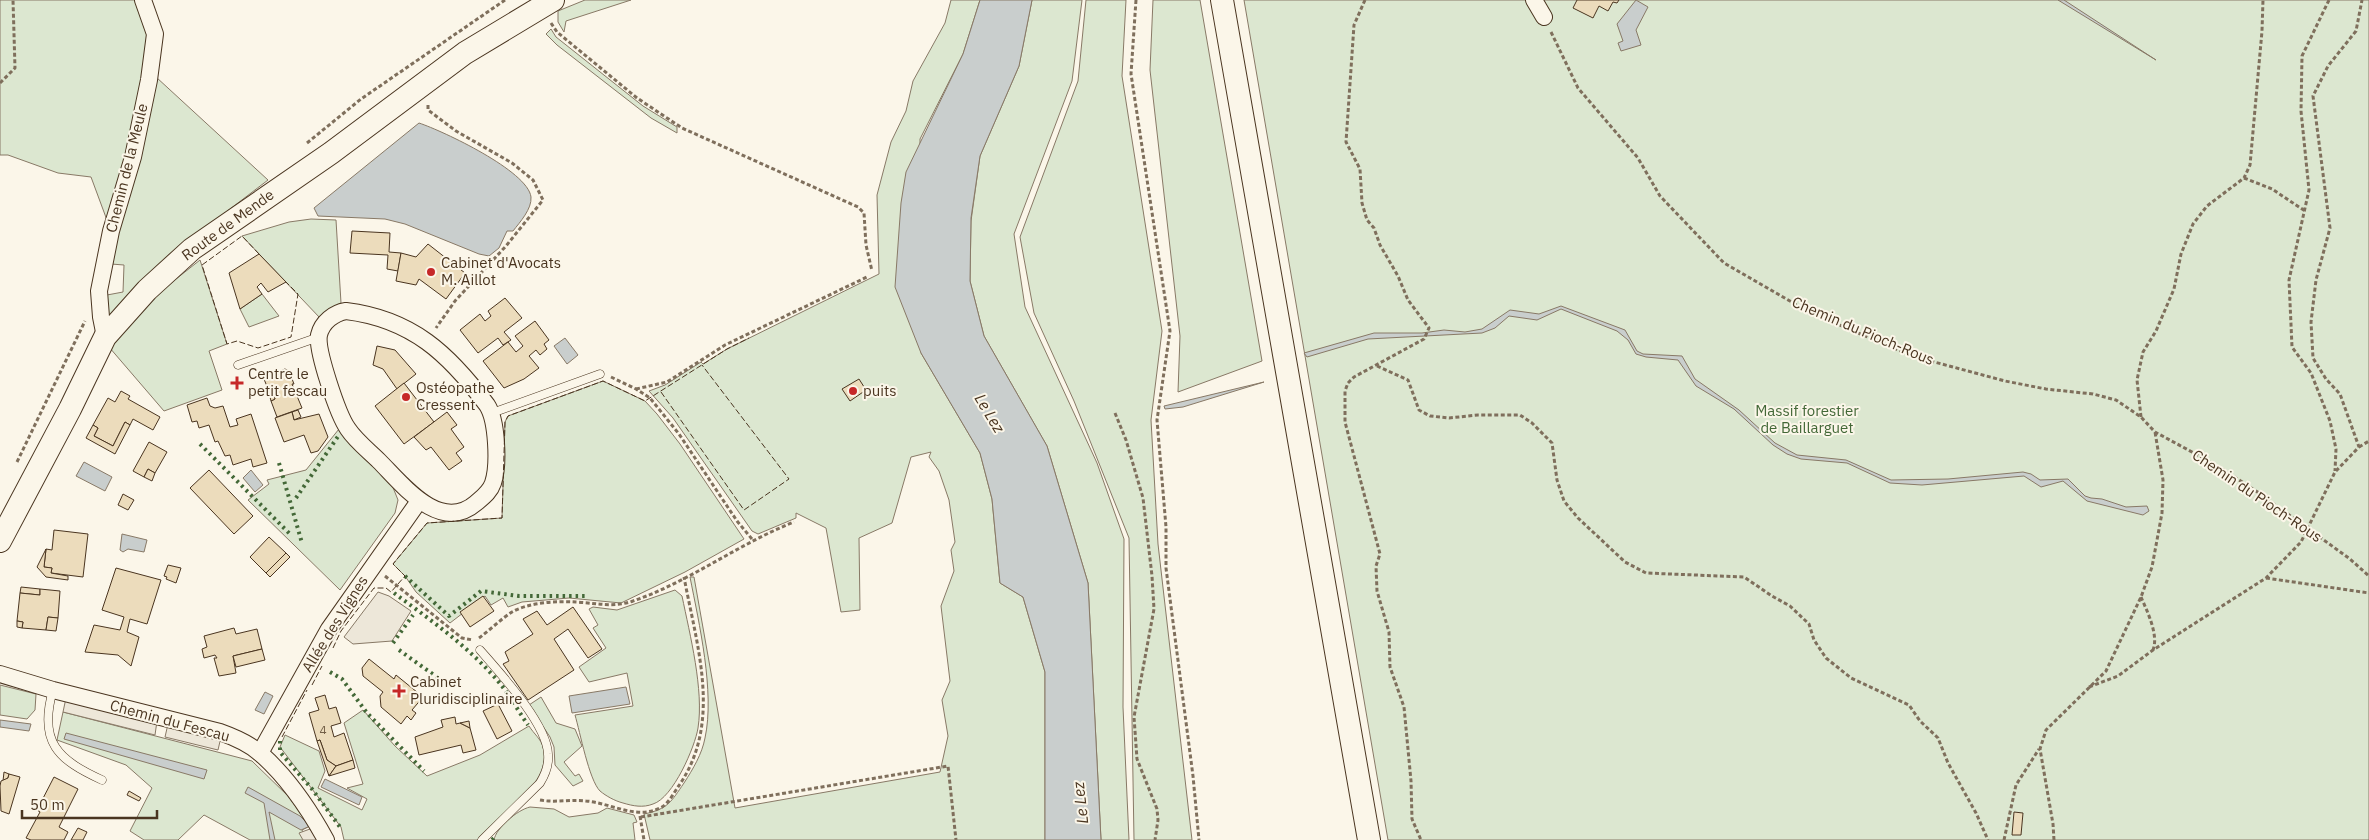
<svg xmlns="http://www.w3.org/2000/svg" width="2369" height="840" font-family="'IBM Plex Sans',sans-serif">
	<rect width="100%" height="100%" fill="#fbf6e9"/>
	<!-- green -->
	<g fill="#dce7d0" stroke="#887966">
		<path d="M0 0H143L155 34 111 231 91 177 58 173 8 155H0Z"/>
		<path d="M585 0H631L566 21 564 32 558 22V11Z"/>
		<path d="M951 0H980L963 54 920 139 921 353 980 453 992 499 1000 583 1023 597 1045 672V840H650L644 814C668 809 671 802 684 783 693 769 702 754 705 738 715 692 699 623 690 577H694L735 808 940 772 948 736 942 700 950 681 941 606 954 571 951 550 955 542 949 500 939 471 929 457 931 452 911 457 892 523 859 538 860 610 841 612 826 528 796 513V518L758 534 752 531 673 418 649 391 665 385 701 362 703 364 727 349 879 274 877 195 891 142 906 111 913 81 945 23Z"/>
		<path d="M1032 0H1082L1072 81 1014 234 1025 307 1097 463 1124 539 1123 707 1129 840H1101L1088 583 1047 446 984 336 970 281 971 221 980 156 1019 66Z"/>
		<path d="M1086 0H1126L1122 76 1162 331 1151 420 1158 544 1192 840H1134L1129 538 1074 401 1034 313 1020 237 1078 81Z"/>
		<path d="M1153 0H1200L1262 361 1178 392 1180 336 1150 70Z"/>
		<path d="M1244 0H2369V840H1388Z"/>
		<path d="M551 29 556 37 643 106 677 127V133L651 118 557 45 546 34Z"/>
		<path d="M156 77 268 180 187 242 105 322 107 295 123 292 124 265 111 264Z"/>
		<path d="M311 219 336 220 341 303 329 310 320 318 242 236 289 222Z"/>
		<path d="M200 260 227 344 209 351 222 390 164 411 109 347 152 298Z"/>
		<path d="M262 294 279 316 249 327 240 309Z"/>
		<path d="M603 381 645 401 657 414 680 444 744 539 685 572 621 603 569 598 522 602 508 607 503 598 491 605 485 596 450 623 416 592 405 576 393 564 427 523 502 518 505 422 508 416Z"/>
		<path d="M339 429 352 446 392 485 398 500 395 513 340 590 248 500 269 484 267 480 306 470Z"/>
		<path d="M675 590 682 596C690 635 704 690 698 728 695 747 673 798 653 804 643 808 633 806 623 803 615 801 606 796 600 791 589 780 580 732 575 715L633 706 627 673 589 682 579 667 606 648 593 628 598 625 589 609 593 607 617 610Z"/>
		<path d="M0 685 36 694 35 710 27 719 0 715Z"/>
		<path d="M541 697 556 723 575 729 582 746 564 762 575 776 579 774 583 781 573 786 555 765 554 747 550 737 529 705Z"/>
		<path d="M363 710 395 746 427 776 480 755 529 726C534 734 541 739 543 747 554 781 499 819 477 840H344L341 827 280 747 285 735 319 751 325 771 318 788 362 810 367 799 347 788 363 784 344 723Z"/>
		<path d="M63 712 252 761 288 796 310 826 302 830 306 840H250L204 815 178 840H144L130 831 152 788 126 765 57 740Z"/>
		<path d="M530 807 554 809 569 817 598 813 607 808 634 815 637 822 633 823 635 840H494C496 828 517 810 530 807Z"/>
	</g>
	<!-- parking -->
	<g fill="#ede7d9" stroke="#887966">
		<path d="M378 592 389 596 411 611 392 641 353 644 344 637Z"/>
		<path d="M66 698 157 721 155 735 63 712Z"/>
		<path d="M168 724 221 737 218 750 165 737Z"/>
		<path d="M310 829 317 840H303L299 833Z"/>
	</g>
	<!-- water -->
	<g fill="#c9cecd" stroke="#887966">
		<path d="M980 0H1032L1019 66 980 156 971 218 970 281 984 336 1047 446 1088 583 1101 840H1045V672L1023 597 1000 583 992 499 980 453 921 353 895 287 901 203 906 172 963 54Z"/>
		<path d="M1636 0 1648 7 1636 30 1641 45 1621 51 1618 43 1623 41 1617 24Z"/>
		<path d="M2058 0H2064L2156 60Z"/>
		<path d="M419 123C443 131 528 171 531 197 532 209 520 222 513 231H507L499 248 489 256 479 254 405 224 385 219 318 216 314 208Z"/>
		<path d="M1561 306 1625 330 1637 351 1643 354 1682 356 1695 379 1739 410 1775 443 1797 455 1846 460 1891 480 1948 479 2023 472 2031 474 2040 480 2068 479 2085 496 2091 498 2102 499 2126 507 2147 506 2149 511 2143 515 2087 501 2063 481 2041 487 2024 476 1922 485 1890 483 1847 463 1801 459 1787 454 1773 445 1734 409 1696 386 1678 360 1646 357 1636 354 1628 340 1617 331 1561 309 1537 320 1509 316 1495 328 1482 333 1368 339 1307 357 1304 353 1374 333H1422L1444 330 1465 332 1482 329 1510 310 1539 314Z"/>
		<path d="M565 338 578 355 567 364 554 346Z"/>
		<path d="M1264 382 1183 407 1165 409 1164 406Z"/>
		<path d="M84 462 112 477 105 491 76 476Z"/>
		<path d="M251 470 263 485 255 492 243 478Z"/>
		<path d="M122 534 147 540 144 552 128 549 123 552 120 550Z"/>
		<path d="M626 687 630 704 572 713 569 696Z"/>
		<path d="M265 692 273 696 264 714 255 710Z"/>
		<path d="M0 720 31 724 29 731 0 727Z"/>
		<path d="M66 733 207 770 204 779 64 739Z"/>
		<path d="M325 779 362 797 359 805 321 787Z"/>
		<path d="M248 787 300 816 310 826 301 830 269 812 275 840H270L264 803 245 793Z"/>
	</g>
	<!-- building -->
	<g fill="#ecdcbc" stroke="#4a3520">
		<path d="M1577 0H1619L1617 3 1613 2 1608 11 1599 6 1593 18 1573 8Z"/>
		<path d="M352 231 390 233 389 252 401 253 398 271 387 269 388 255 350 253Z"/>
		<path d="M428 244 465 273 446 299 419 279 416 285 396 281 401 253 416 257Z"/>
		<path d="M259 254 286 282 268 292 261 283 257 287 262 294 240 309 229 273Z"/>
		<path d="M505 298 522 318 504 332 511 340 503 345 498 338 478 353 460 330 480 314 485 321 491 316 488 311Z"/>
		<path d="M535 321 549 340 544 344 547 349 540 355 536 350 529 356 539 368 524 379 504 388 483 361 508 342 516 352 523 346 515 336Z"/>
		<path d="M377 346 395 350 416 374 397 389 383 369 373 365Z"/>
		<path d="M285 369 289 371 277 375 276 372Z"/>
		<path d="M289 371 294 384H292L302 408 277 417 271 401 275 399 271 388 268 389 264 379 266 375 276 372 277 375Z"/>
		<path d="M859 379 866 390 850 401 842 389Z"/>
		<path d="M404 383 434 422 404 444 375 406Z"/>
		<path d="M271 388 275 399 271 401 268 389Z"/>
		<path d="M121 391 130 396 128 399 160 417 153 430 133 419 130 425 125 422 113 446 94 436 98 428 93 425 108 398 115 402Z"/>
		<path d="M207 398 210 406 215 408 223 406 230 427 238 425 236 419 251 414 267 463 253 467 251 459 233 465 230 455 225 456 218 441 215 442 209 425 199 428 197 421 192 422 187 405Z"/>
		<path d="M298 410 301 417 294 420 292 412Z"/>
		<path d="M292 412 294 420 319 414 328 437 318 451 311 453 304 435 284 442 275 418Z"/>
		<path d="M447 412 457 425 451 429 464 447 456 453 462 461 449 470 431 447 426 450 414 437Z"/>
		<path d="M125 422 130 425 115 454 86 438 93 425 98 428 94 436 113 446Z"/>
		<path d="M149 442 167 452 155 473 148 469 144 477 133 471Z"/>
		<path d="M148 469 155 473 152 481 144 477Z"/>
		<path d="M209 470 253 516 234 534 190 488Z"/>
		<path d="M123 494 134 500 128 510 118 505Z"/>
		<path d="M54 530 88 534 83 577 51 573 52 568 44 567 46 549 52 550Z"/>
		<path d="M269 537 286 553 266 573 250 557Z"/>
		<path d="M46 549 44 567 52 568 51 573 68 576V580L46 577 37 567Z"/>
		<path d="M286 553 290 557 270 577 266 573Z"/>
		<path d="M168 565 181 568 176 583 166 579 167 577 164 576Z"/>
		<path d="M116 568 161 580 147 624 130 619 127 632 139 637 131 666 118 655 85 652 94 625 120 630 124 617 102 610Z"/>
		<path d="M21 587 40 589V595L20 593Z"/>
		<path d="M40 589 60 591 58 618 48 617 46 630 22 628 23 622 17 621 20 593 40 595Z"/>
		<path d="M483 596 494 611 470 627 460 612Z"/>
		<path d="M573 607 602 649 588 658 568 629 554 639 574 670 528 700 503 664 509 661 505 652 533 634 523 619 537 611 547 625Z"/>
		<path d="M48 617 58 618 56 631 46 630Z"/>
		<path d="M17 621 23 622 22 628 17 627Z"/>
		<path d="M234 628 236 634 257 629 262 649 233 656 236 673 219 676 214 658H217L215 655 204 658 202 649 207 647 204 636Z"/>
		<path d="M262 649 265 660 236 667 233 656Z"/>
		<path d="M369 659 394 679 396 675 423 697 412 710 416 713 411 720 407 716 401 724 381 707 380 696 383 692 363 676 362 668Z"/>
		<path d="M325 695 329 709 336 707 341 723 331 726 334 737 344 733 353 760 336 766 327 760 320 740 317 741 309 713 319 710 315 698Z"/>
		<path d="M498 704 512 731 497 739 483 711Z"/>
		<path d="M455 717 456 724 460 723 470 728 476 750 463 753 461 745 419 755 415 737 443 727 441 720Z"/>
		<path d="M469 721 470 728 460 723Z"/>
		<path d="M320 740 327 760 336 766 329 776 317 741Z"/>
		<path d="M353 760 355 768 329 776 336 766Z"/>
		<path d="M4 772 9 774 8 778 3 781Z"/>
		<path d="M9 774 20 777 9 814 1 811 0 786 1 781 8 778Z"/>
		<path d="M54 777 78 789 59 827 68 832 64 840H31L26 838 40 812 37 810Z"/>
		<path d="M129 791 141 798 139 801 127 795Z"/>
		<path d="M2014 812 2023 813 2021 835H2012Z"/>
		<path d="M78 828 87 832 83 840H71Z"/>
	</g>
	<g fill="none" stroke-linecap="round" stroke-linejoin="round">
		<defs>
			<g id="lane">
				<path d="M238 365 319 337"/>
				<path d="M492 413 600 374"/>
				<path d="M480 650C500 673 547 724 548 754 549 764 545 775 540 783L482 840"/>
				<path d="M53 690C38 742 58 760 102 780"/>
			</g>
			<g id="street">
				<path d="M1534 0 1544 17"/>
				<path d="M346 311C412 319 449 354 487 405 497 420 499 465 493 483 490 492 483 497 476 503 440 534 402 484 379 461 369 451 356 441 348 429 338 415 316 350 319 335 322 322 334 313 346 311Z"/>
				<path d="M105 337 101 317 99 291 111 231 133 157 149 80 155 34 143 0"/>
				<path d="M0 674 53 690 220 732C234 737 249 743 261 754 287 777 309 809 326 840"/>
				<path d="M260 753 329 629 419 501"/>
			</g>
			<g id="secondary">
				<path d="M1222 0 1369 840"/>
				<path d="M0 541 70 409 105 337 147 290 192 249 331 153 465 53 553 0"/>
			</g>
		</defs>
		<!-- lane casing -->
		<use href="#lane" stroke="#4a3520" stroke-width="9"/>
		<!-- street casing -->
		<use href="#street" stroke="#4a3520" stroke-width="18"/>
		<!-- secondary casing -->
		<use href="#secondary" stroke="#4a3520" stroke-width="24"/>
		<!-- path -->
		<g stroke="#7f6f5c" stroke-width="3" stroke-dasharray="4 2.5" stroke-linecap="butt">
			<path d="M1136 0 1131 74 1170 331 1157 420 1166 527V568L1193 776 1199 840"/>
			<path d="M1365 0 1354 25 1346 142 1360 169 1362 203 1367 220 1374 228 1380 245 1398 276 1408 300 1429 328 1424 339 1354 377 1348 383 1345 391V422L1380 554 1376 566 1377 591 1389 632 1390 667 1404 707 1411 781 1412 819 1421 840"/>
			<path d="M2329 0 2302 56 2301 111 2309 190 2289 280 2292 347 2311 373 2330 421 2336 449 2335 471"/>
			<path d="M551 23 557 32 637 98 682 128 858 207 864 213 866 245 872 271"/>
			<path d="M1551 32 1578 88 1638 158 1660 196 1724 263 1809 312 1912 356 2005 381 2046 389 2093 394 2116 400 2141 417 2155 432 2216 465 2256 491 2350 559 2369 576"/>
			<path d="M0 83 15 68 13 0"/>
			<path d="M428 105V110L456 131 512 163 533 180 543 200 506 246 455 301 436 328"/>
			<path d="M307 143 361 99 505 0"/>
			<path d="M2244 178 2272 189 2305 211"/>
			<path d="M1377 366 1408 380 1419 410 1430 416 1449 418 1478 415H1520L1532 423 1552 443 1557 480 1564 501 1578 518 1625 562 1646 573 1744 577 1772 596 1790 606 1809 624 1814 640 1826 658 1851 678 1909 705 1920 721 1938 738 1948 763 1976 813 1988 840"/>
			<path d="M611 377 636 389 650 398 679 434 737 521 752 539"/>
			<path d="M636 389 667 382 725 345 867 277"/>
			<path d="M1115 413 1126 440 1143 498 1152 576 1154 609 1134 717 1137 759 1157 809 1158 820 1155 840"/>
			<path d="M2141 417 2137 380 2143 352 2156 331 2174 289 2181 254 2193 224 2207 206 2244 178 2250 165 2262 31 2263 0"/>
			<path d="M2359 447 2369 441"/>
			<path d="M17 462 85 321"/>
			<path d="M385 576 462 638 473 640"/>
			<path d="M2266 578 2369 593"/>
			<path d="M2141 597C2147 611 2159 635 2153 650"/>
			<path d="M479 638C490 630 501 619 512 612 530 602 556 601 576 602 596 603 613 608 633 601 689 582 738 544 794 522"/>
			<path d="M2089 687 2118 676 2153 650 2266 578 2301 542 2335 472 2359 447 2340 394 2326 379 2313 358 2311 322 2316 280 2330 228 2313 96 2328 66 2356 31 2362 0"/>
			<path d="M540 800C556 803 571 799 586 801 611 803 636 820 660 808 669 804 674 792 680 784 722 721 697 647 684 577"/>
			<path d="M640 816 644 840"/>
			<path d="M641 817 948 766 956 840"/>
			<path d="M2004 840 2016 785 2039 749"/>
			<path d="M2054 840 2053 824 2040 749 2046 730 2106 671 2141 597 2152 567 2162 513 2163 480 2155 432"/>
		</g>
		<!-- lane -->
		<use href="#lane" stroke="#fbf6e9" stroke-width="8"/>
		<!-- street -->
		<use href="#street" stroke="#fbf6e9" stroke-width="16"/>
		<!-- secondary -->
		<use href="#secondary" stroke="#fbf6e9" stroke-width="22"/>
		<!-- hedge -->
		<g stroke="#436837" stroke-width="4" stroke-dasharray="2.5 4" stroke-linecap="butt">
			<path d="M200 444 291 535"/>
			<path d="M279 463 302 543"/>
			<path d="M296 498 339 435"/>
			<path d="M405 576 449 616 481 591 519 596H585"/>
			<path d="M394 593C432 621 472 649 502 686 511 698 519 712 528 725"/>
			<path d="M393 643 413 615"/>
			<path d="M399 650 441 680"/>
			<path d="M330 672 342 679 367 713 424 771"/>
			<path d="M280 741V752L312 789 340 827"/>
			<path d="M492 840 494 838"/>
		</g>
		<!-- fence -->
		<g stroke="#4a3520" stroke-width="1" stroke-dasharray="6 2.5" stroke-linecap="butt">
			<path d="M259 254 242 236 202 265 227 344 237 341 258 348 291 337 298 294 286 282"/>
			<path d="M661 392 744 510 789 479 702 365"/>
			<path d="M333 648 341 631 374 588H386L391 592 405 576 393 564 427 523 502 518 505 422 508 416 603 381 645 401 727 349 749 338"/>
			<path d="M312 685 322 666"/>
			<path d="M282 737 307 690"/>
		</g>
	</g>
	<!-- markers -->
	<g fill="#c62828" stroke="#fbf6e9" stroke-width="2">
		<circle cx="431" cy="272" r="5"/>
		<path d="M234.5 375.5h5v5h5v5h-5v5h-5v-5h-5v-5h5z"/>
		<circle cx="853" cy="391" r="5"/>
		<circle cx="406" cy="397" r="5"/>
		<path d="M396.5 683.5h5v5h5v5h-5v5h-5v-5h-5v-5h5z"/>
	</g>
	<g text-anchor="middle" stroke-width="4" stroke-linejoin="round" paint-order="stroke">
		<!-- number labels -->
		<g font-size="12" fill="#725f47">
			<text x="323" y="734">4</text>
		</g>
		<!-- street labels -->
		<g font-size="15" fill="#4a3520" stroke="#fbf6e9">
			<text transform="translate(127 168) rotate(-76)" y="5">Chemin de la Meule</text>
			<text transform="translate(228 225) rotate(-36)" y="5">Route de Mende</text>
			<text transform="translate(1863 331) rotate(23)" y="5">Chemin du Pioch-Rous</text>
			<text transform="translate(2257 496) rotate(34)" y="5">Chemin du Pioch-Rous</text>
			<text transform="translate(335 624) rotate(-58)" y="5">Allée des Vignes</text>
			<text transform="translate(170 721) rotate(15)" y="5">Chemin du Fescau</text>
		</g>
		<!-- poi labels -->
		<g font-size="15" fill="#4a3520" stroke="#fbf6e9" text-anchor="start">
			<text x="441" y="268">Cabinet d'Avocats<tspan x="441" dy="17">M. Aillot</tspan></text>
			<text x="248" y="379">Centre le<tspan x="248" dy="17">petit fescau</tspan></text>
			<text x="416" y="393">Ostéopathe<tspan x="416" dy="17">Cressent</tspan></text>
			<text x="863" y="396">puits</text>
			<text x="410" y="687">Cabinet<tspan x="410" dy="17">Pluridisciplinaire</tspan></text>
		</g>
		<!-- park labels -->
		<g font-size="15" fill="#436837" stroke="#fbf6e9">
			<text x="1807" y="416">Massif forestier<tspan x="1807" dy="17">de Baillarguet</tspan></text>
		</g>
		<!-- water labels -->
		<g font-size="16" font-style="italic" fill="#4a3520" stroke="#fbf6e9">
			<text transform="translate(990 413) rotate(59)" y="6">Le Lez</text>
			<text transform="translate(1080 803) rotate(-96)" y="6">Le Lez</text>
		</g>
	</g>
	<!-- scale -->
	<path d="M22 810v8h135v-8" fill="none" stroke="#4a3520" stroke-width="2.5"/>
	<text x="30" y="810" font-size="15" fill="#4a3520" stroke="#fbf6e9" stroke-width="4" paint-order="stroke">50 m</text>
</svg>
